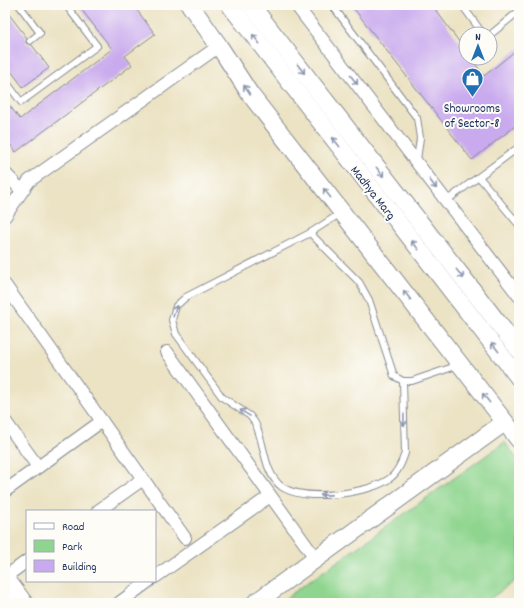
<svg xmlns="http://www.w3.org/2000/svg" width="524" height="608" font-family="Dekko,sans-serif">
	<rect width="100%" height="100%" fill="#fdfcf7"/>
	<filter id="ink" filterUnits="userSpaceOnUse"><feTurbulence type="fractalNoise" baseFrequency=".025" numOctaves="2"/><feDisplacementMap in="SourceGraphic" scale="8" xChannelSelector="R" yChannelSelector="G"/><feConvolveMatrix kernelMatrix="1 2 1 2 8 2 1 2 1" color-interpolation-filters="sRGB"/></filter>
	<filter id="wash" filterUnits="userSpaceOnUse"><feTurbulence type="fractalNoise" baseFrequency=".012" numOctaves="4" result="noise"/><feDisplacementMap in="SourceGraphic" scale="16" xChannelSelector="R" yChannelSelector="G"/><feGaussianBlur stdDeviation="0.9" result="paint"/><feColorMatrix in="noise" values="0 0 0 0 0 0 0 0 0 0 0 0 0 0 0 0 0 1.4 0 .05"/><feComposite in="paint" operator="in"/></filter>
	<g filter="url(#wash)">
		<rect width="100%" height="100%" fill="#ece3c4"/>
		<!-- green -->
		<path fill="#8fd58f" stroke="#558276" d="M505 442 519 462V578L484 603H279Z"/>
		<g id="blocks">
			<!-- building -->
			<g fill="#c9aaee">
				<path d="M78 5H133L155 34 125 56 132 65 16 152 5 138V100L20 119 112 49Z"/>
				<path d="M351 5H432L466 51V58H471L484 76 519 48V123L472 160Z"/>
				<path d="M5 9 27 38 26 43 32 45 49 68 23 87 5 63Z"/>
			</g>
		</g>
	</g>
	<g filter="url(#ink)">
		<use href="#blocks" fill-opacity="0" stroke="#848991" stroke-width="1"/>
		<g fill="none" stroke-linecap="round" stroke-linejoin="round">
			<defs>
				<g id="lane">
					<path d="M19 5 40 33 30 41"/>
					<path d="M332 5 417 118 420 138 417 160"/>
					<path d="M462 5 483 34"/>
					<path d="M490 35 519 11"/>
					<path d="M5 80 21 102 97 46 66 5"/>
					<path d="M479 177 519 225"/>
					<path d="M446 201 519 147"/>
					<path d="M341 213 310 233 186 297 176 306 172 320 176 334 222 397 250 416 255 423C265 442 263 473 282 487 305 502 368 494 389 479 398 473 402 462 405 453L403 381"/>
					<path d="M310 233 359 282 369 300 394 376 403 381H412L459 365"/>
				</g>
				<g id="street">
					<path d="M296 5 519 296"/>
					<path d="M5 173 22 191"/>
					<path d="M5 216 29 181 219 46"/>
					<path d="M5 285 185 538"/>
					<path d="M167 352 316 559"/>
					<path d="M5 421 38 467"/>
					<path d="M5 491 102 421"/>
					<path d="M98 511 143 479"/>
					<path d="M5 577 27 561"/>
					<path d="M155 577 270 496"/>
					<path d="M119 603 149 581"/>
				</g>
				<g id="secondary">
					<path d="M190 5 219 46 250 94 519 440"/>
					<path d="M230 5 519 378"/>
					<path d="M251 5 519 350"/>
					<path d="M5 577 24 603"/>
					<path d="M255 603 505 422"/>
				</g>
			</defs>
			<!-- lane casing -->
			<use href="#lane" stroke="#848991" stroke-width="8"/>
			<!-- street casing -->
			<use href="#street" stroke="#848991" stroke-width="14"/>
			<!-- secondary casing -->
			<use href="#secondary" stroke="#848991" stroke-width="19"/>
			<!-- lane -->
			<use href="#lane" stroke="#fff" stroke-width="6"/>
			<!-- street -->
			<use href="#street" stroke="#fff" stroke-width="12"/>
			<!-- secondary -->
			<use href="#secondary" stroke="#fff" stroke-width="17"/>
		</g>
		<!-- one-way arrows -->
		<defs><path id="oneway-shaft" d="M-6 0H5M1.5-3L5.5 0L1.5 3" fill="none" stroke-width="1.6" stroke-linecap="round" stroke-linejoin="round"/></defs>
		<g stroke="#8d97ae">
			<use href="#oneway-shaft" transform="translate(256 39) rotate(-128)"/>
			<use href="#oneway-shaft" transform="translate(301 69) rotate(52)"/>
			<use href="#oneway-shaft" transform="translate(354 80) rotate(52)"/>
			<use href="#oneway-shaft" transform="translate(247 90) rotate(-123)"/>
			<use href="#oneway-shaft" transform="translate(336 142) rotate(-128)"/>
			<use href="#oneway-shaft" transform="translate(380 172) rotate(52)"/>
			<use href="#oneway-shaft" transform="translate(433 184) rotate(53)"/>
			<use href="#oneway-shaft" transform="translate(327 193) rotate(-128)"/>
			<use href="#oneway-shaft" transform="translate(415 245) rotate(-128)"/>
			<use href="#oneway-shaft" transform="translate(460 274) rotate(52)"/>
			<use href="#oneway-shaft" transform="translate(407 295) rotate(-128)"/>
			<use href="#oneway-shaft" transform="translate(175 311) rotate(-72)"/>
			<use href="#oneway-shaft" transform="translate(495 347) rotate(-128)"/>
			<use href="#oneway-shaft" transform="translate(486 398) rotate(-128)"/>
			<use href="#oneway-shaft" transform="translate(245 413) rotate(-148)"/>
			<use href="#oneway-shaft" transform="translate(404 420) rotate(89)"/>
			<use href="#oneway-shaft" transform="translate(326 495) rotate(179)"/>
		</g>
	</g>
	<!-- icons -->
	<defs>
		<symbol id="shop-pin" viewBox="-11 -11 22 30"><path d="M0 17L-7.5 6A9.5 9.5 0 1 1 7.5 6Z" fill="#1f6fb2" stroke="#fdfcf7"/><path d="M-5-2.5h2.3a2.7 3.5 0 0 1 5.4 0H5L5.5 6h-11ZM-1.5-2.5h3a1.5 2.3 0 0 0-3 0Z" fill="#fff"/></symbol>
	</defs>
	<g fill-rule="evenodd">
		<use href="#shop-pin" x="460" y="66" width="25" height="34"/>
	</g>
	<g text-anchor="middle" stroke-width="4" stroke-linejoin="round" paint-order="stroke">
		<!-- poi labels -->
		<g font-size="13" fill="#1b2f5e" stroke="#fdfcf7">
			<text x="472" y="112">Showrooms<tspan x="472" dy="15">of Sector-8</tspan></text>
		</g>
		<!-- street labels -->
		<g font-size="13" fill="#1b2f5e" stroke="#fdfcf7">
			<text transform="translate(374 192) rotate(52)" y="5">Madhya Marg</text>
		</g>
	</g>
	<!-- margin -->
	<rect width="524" height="608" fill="none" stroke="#fdfcf7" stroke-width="20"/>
	<!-- legend -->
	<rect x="26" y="510" width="130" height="72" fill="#fdfcf7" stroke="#a3aaba"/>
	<rect x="34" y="523" width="20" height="6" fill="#ffffff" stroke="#a3aaba"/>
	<text x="62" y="530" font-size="12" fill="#1b2f5e">Road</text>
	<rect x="34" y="540" width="20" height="12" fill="#8fd58f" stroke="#a3aaba"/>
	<text x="62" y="550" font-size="12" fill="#1b2f5e">Park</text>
	<rect x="34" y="560" width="20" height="12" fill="#c9aaee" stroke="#a3aaba"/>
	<text x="62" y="570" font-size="12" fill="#1b2f5e">Building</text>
	<!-- north arrow -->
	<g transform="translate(478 46)"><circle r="19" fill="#fdfcf7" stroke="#a3aaba"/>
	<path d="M0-3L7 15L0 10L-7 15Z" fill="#1f6fb2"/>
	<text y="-6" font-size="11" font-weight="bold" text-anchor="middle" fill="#1b2f5e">N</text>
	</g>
</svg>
